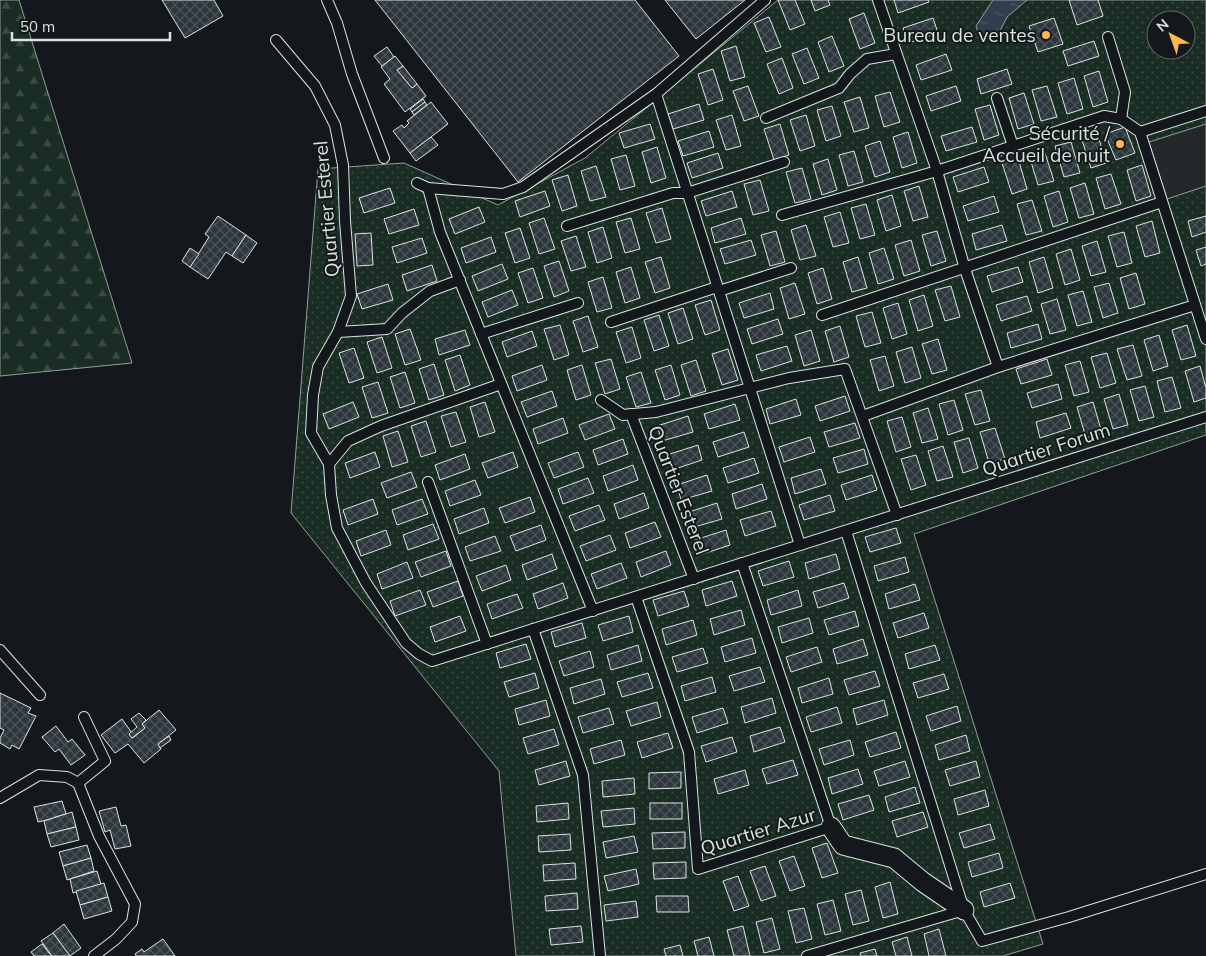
<svg xmlns="http://www.w3.org/2000/svg" width="1206" height="956" font-family="Mulish,sans-serif">
	<defs>
		<pattern id="grass-dots" width="8" height="8" patternUnits="userSpaceOnUse" patternTransform="scale(1.25)"><rect width="8" height="8" fill="#1a2d24"/><path d="M2 2h.1M6 6h.1" fill="none" stroke="#3b4b43" stroke-width="1.8" stroke-linecap="round"/></pattern>
		<pattern id="forest-firs" width="22" height="20" patternUnits="userSpaceOnUse" patternTransform="scale(1.25)"><rect width="22" height="20" fill="#1a2d24"/><path d="M5 1l3.5 6h-7zM16 11l3.5 6h-7z" fill="#3b4b43"/></pattern>
		<pattern id="water-ripples" width="26" height="14" patternUnits="userSpaceOnUse" patternTransform="scale(1.25)"><rect width="26" height="14" fill="#2f3f4d"/><path d="M2 4q2-2 4 0t4 0M15 11q2-2 4 0t4 0" fill="none" stroke="#4c5b66"/></pattern>
		<pattern id="building-cross-hatch" width="8" height="8" patternUnits="userSpaceOnUse" patternTransform="scale(1.25)"><rect width="8" height="8" fill="#2c363c"/><path d="M0 0l8 8M0 8l8-8" fill="none" stroke="#4a5358"/></pattern>
	</defs>
	<rect width="100%" height="100%" fill="#14181c"/>
	<!-- grass -->
	<path fill="url(#grass-dots)" stroke="#939e99" fill-rule="evenodd" d="M778 0H1206V435L914 534 1043 944 1003 956H516L499 771 291 513 318 169 404 163 498 205 585 158ZM1156 20H1186V50H1156Z"/>
	<!-- forest -->
	<path fill="url(#forest-firs)" stroke="#939e99" d="M0 0H19L132 363 0 376Z"/>
	<!-- parking -->
	<path fill="#24282b" stroke="#939e99" d="M1206 124V186L1167 199 1149 142Z"/>
	<!-- water -->
	<path fill="url(#water-ripples)" stroke="#939e99" d="M993 0H1027L1007 17 999 33 988 39 979 36 976 26Z"/>
	<!-- building -->
	<g fill="url(#building-cross-hatch)" stroke="#d8e6dc">
		<path d="M162 0H214L223 16 185 38Z"/>
		<path d="M375 0H635L679 56 518 182Z"/>
		<path d="M665 0H745L696 39Z"/>
		<path d="M778 0H795L805 24 790 30Z"/>
		<path d="M811 0H828L830 5 815 11Z"/>
		<path d="M894 0H928L929 2 898 13Z"/>
		<path d="M1069 0H1098L1103 16 1077 25Z"/>
		<path d="M864 13 875 43 860 49 849 19Z"/>
		<path d="M769 17 781 47 766 52 754 23Z"/>
		<path d="M933 18 938 33 908 43 903 28Z"/>
		<path d="M1054 18 1063 44 1038 52 1029 26Z"/>
		<path d="M832 36 844 66 829 72 818 42Z"/>
		<path d="M1094 41 1099 56 1068 66 1063 51Z"/>
		<path d="M736 46 745 77 730 81 721 51Z"/>
		<path d="M387 47 394 57 382 66 374 56Z"/>
		<path d="M807 48 819 78 804 84 792 54Z"/>
		<path d="M946 54 952 70 921 80 916 65Z"/>
		<path d="M395 56 403 66 397 70 412 88 417 84 426 96 405 112 384 84 390 79 381 67Z"/>
		<path d="M782 58 793 88 779 94 767 64Z"/>
		<path d="M403 66 417 84 412 88 397 70Z"/>
		<path d="M713 69 723 100 708 105 698 74Z"/>
		<path d="M1007 69 1012 84 981 94 977 79Z"/>
		<path d="M1099 71 1108 102 1093 107 1084 76Z"/>
		<path d="M1074 78 1083 109 1067 114 1058 83Z"/>
		<path d="M748 86 759 116 744 121 733 91Z"/>
		<path d="M956 86 961 101 931 111 926 96Z"/>
		<path d="M1047 86 1057 117 1041 121 1032 90Z"/>
		<path d="M890 92 900 122 884 127 875 96Z"/>
		<path d="M1024 93 1034 124 1018 129 1009 98Z"/>
		<path d="M860 97 869 128 854 132 844 102Z"/>
		<path d="M423 99 425 102 412 112 410 109Z"/>
		<path d="M425 102 427 105 414 115 412 112Z"/>
		<path d="M431 102 448 124 410 153 393 131 402 125 404 128 409 123 407 121Z"/>
		<path d="M699 104 704 120 673 129 668 114Z"/>
		<path d="M990 105 999 135 984 140 975 109Z"/>
		<path d="M832 106 841 136 826 141 817 110Z"/>
		<path d="M732 115 741 146 726 150 716 120Z"/>
		<path d="M806 115 815 146 800 151 790 120Z"/>
		<path d="M650 124 655 139 624 148 619 133Z"/>
		<path d="M780 124 789 155 774 160 764 129Z"/>
		<path d="M972 127 977 142 946 151 941 136Z"/>
		<path d="M1125 127 1135 153 1116 160 1105 134Z"/>
		<path d="M709 131 714 147 683 156 678 141Z"/>
		<path d="M908 132 917 163 902 168 893 137Z"/>
		<path d="M1097 132 1106 163 1091 168 1081 137Z"/>
		<path d="M431 137 438 145 416 161 410 153Z"/>
		<path d="M880 141 890 172 875 177 865 146Z"/>
		<path d="M1071 142 1080 173 1064 177 1055 146Z"/>
		<path d="M657 147 666 178 651 183 642 152Z"/>
		<path d="M1044 150 1054 181 1038 185 1029 155Z"/>
		<path d="M854 151 863 182 848 186 839 155Z"/>
		<path d="M718 153 723 168 692 178 687 163Z"/>
		<path d="M626 155 635 186 620 190 611 159Z"/>
		<path d="M1018 158 1027 189 1012 194 1002 163Z"/>
		<path d="M828 159 837 190 822 195 813 164Z"/>
		<path d="M1142 165 1151 196 1136 201 1127 170Z"/>
		<path d="M596 166 606 197 590 201 581 171Z"/>
		<path d="M984 167 989 182 958 192 953 177Z"/>
		<path d="M802 168 811 199 795 203 786 172Z"/>
		<path d="M1111 174 1121 204 1105 209 1096 178Z"/>
		<path d="M568 175 577 206 562 211 552 180Z"/>
		<path d="M760 180 769 211 753 215 744 184Z"/>
		<path d="M1085 183 1094 214 1079 218 1070 188Z"/>
		<path d="M919 186 928 217 913 221 904 191Z"/>
		<path d="M390 188 395 203 364 213 359 198Z"/>
		<path d="M545 191 550 206 520 217 515 201Z"/>
		<path d="M732 191 737 207 706 216 701 201Z"/>
		<path d="M1059 191 1068 222 1053 227 1044 196Z"/>
		<path d="M892 195 901 226 886 231 877 200Z"/>
		<path d="M994 196 999 212 968 221 963 206Z"/>
		<path d="M1032 200 1042 231 1026 235 1017 204Z"/>
		<path d="M866 204 875 235 860 239 851 208Z"/>
		<path d="M479 207 485 222 455 234 449 219Z"/>
		<path d="M662 208 671 239 656 243 646 213Z"/>
		<path d="M414 209 419 225 389 234 384 219Z"/>
		<path d="M840 212 849 243 833 247 824 217Z"/>
		<path d="M218 216 246 235 232 256 226 252 208 279 190 267 209 237 205 234Z"/>
		<path d="M1206 216V232L1192 237 1188 221Z"/>
		<path d="M544 218 555 249 539 254 529 223Z"/>
		<path d="M631 218 640 249 625 253 616 222Z"/>
		<path d="M741 218 746 234 715 243 711 228Z"/>
		<path d="M1152 221 1160 253 1145 257 1136 226Z"/>
		<path d="M806 225 816 256 800 260 791 230Z"/>
		<path d="M1002 225 1007 241 976 250 972 234Z"/>
		<path d="M603 227 612 258 597 263 588 232Z"/>
		<path d="M520 228 530 258 515 263 505 233Z"/>
		<path d="M776 231 785 262 770 266 761 235Z"/>
		<path d="M937 231 946 261 931 266 922 235Z"/>
		<path d="M1124 232 1132 263 1117 267 1108 236Z"/>
		<path d="M371 233 373 265 357 266 355 234Z"/>
		<path d="M246 235 257 243 243 263 232 256Z"/>
		<path d="M576 236 586 267 571 271 561 241Z"/>
		<path d="M491 237 496 252 466 263 461 248Z"/>
		<path d="M422 238 427 253 397 263 392 247Z"/>
		<path d="M751 240 756 255 725 264 720 249Z"/>
		<path d="M911 240 920 271 904 276 895 245Z"/>
		<path d="M1097 241 1106 272 1091 276 1082 246Z"/>
		<path d="M1206 247V264L1201 266 1196 250Z"/>
		<path d="M190 248 199 254 190 267 182 261Z"/>
		<path d="M884 248 894 279 878 284 869 253Z"/>
		<path d="M1071 249 1080 280 1065 285 1056 254Z"/>
		<path d="M661 257 670 288 655 293 645 262Z"/>
		<path d="M858 257 867 288 852 292 843 262Z"/>
		<path d="M1044 257 1053 288 1038 293 1029 262Z"/>
		<path d="M559 261 569 291 554 297 544 266Z"/>
		<path d="M502 264 508 279 478 291 472 276Z"/>
		<path d="M432 265 437 281 407 291 402 275Z"/>
		<path d="M631 267 640 298 625 303 616 272Z"/>
		<path d="M1018 267 1023 282 992 292 987 276Z"/>
		<path d="M533 268 543 298 528 303 518 273Z"/>
		<path d="M823 268 832 299 817 304 808 273Z"/>
		<path d="M1136 273 1145 304 1129 309 1120 278Z"/>
		<path d="M603 277 612 308 597 312 588 282Z"/>
		<path d="M795 283 805 314 789 319 780 288Z"/>
		<path d="M1109 283 1118 313 1103 318 1094 287Z"/>
		<path d="M388 284 393 300 362 309 357 294Z"/>
		<path d="M951 286 960 317 945 321 935 290Z"/>
		<path d="M512 290 518 305 488 317 482 302Z"/>
		<path d="M1083 291 1092 322 1077 326 1068 295Z"/>
		<path d="M770 293 774 309 744 318 739 303Z"/>
		<path d="M924 295 933 326 918 331 909 300Z"/>
		<path d="M1027 296 1032 311 1001 321 996 305Z"/>
		<path d="M1057 299 1066 330 1050 334 1041 304Z"/>
		<path d="M711 300 720 330 705 335 695 305Z"/>
		<path d="M898 303 907 334 892 339 883 308Z"/>
		<path d="M683 308 693 339 678 344 668 313Z"/>
		<path d="M872 312 881 343 865 347 856 316Z"/>
		<path d="M659 315 669 346 654 351 644 320Z"/>
		<path d="M588 316 598 347 583 352 573 321Z"/>
		<path d="M778 319 783 334 752 344 747 329Z"/>
		<path d="M1038 324 1042 339 1011 348 1007 333Z"/>
		<path d="M560 325 569 355 554 360 544 329Z"/>
		<path d="M1187 325 1196 356 1181 360 1172 330Z"/>
		<path d="M840 326 849 357 834 362 825 331Z"/>
		<path d="M632 327 641 358 626 363 616 332Z"/>
		<path d="M410 329 421 360 405 365 395 334Z"/>
		<path d="M465 330 470 345 439 355 435 339Z"/>
		<path d="M811 330 820 361 804 366 795 335Z"/>
		<path d="M532 331 537 346 507 357 502 342Z"/>
		<path d="M1159 335 1168 366 1153 371 1144 340Z"/>
		<path d="M382 337 392 368 377 373 367 342Z"/>
		<path d="M938 339 947 370 932 374 922 344Z"/>
		<path d="M1133 345 1142 376 1127 380 1117 349Z"/>
		<path d="M787 346 792 361 761 371 756 355Z"/>
		<path d="M912 347 921 378 905 383 896 352Z"/>
		<path d="M354 348 364 378 349 383 339 353Z"/>
		<path d="M728 349 738 380 722 385 712 354Z"/>
		<path d="M1107 353 1116 383 1100 388 1091 357Z"/>
		<path d="M460 355 470 385 455 391 445 360Z"/>
		<path d="M885 356 894 386 879 391 870 360Z"/>
		<path d="M611 359 620 389 605 394 595 363Z"/>
		<path d="M1047 359 1052 375 1021 384 1016 369Z"/>
		<path d="M696 360 706 391 691 396 681 365Z"/>
		<path d="M1080 361 1089 392 1074 396 1065 365Z"/>
		<path d="M434 364 444 395 429 400 419 369Z"/>
		<path d="M542 365 547 380 517 391 512 376Z"/>
		<path d="M582 365 591 395 576 400 567 370Z"/>
		<path d="M671 365 680 395 665 400 655 370Z"/>
		<path d="M1200 366 1206 388V398L1194 402 1185 371Z"/>
		<path d="M405 372 415 403 400 408 390 377Z"/>
		<path d="M641 372 651 403 636 407 626 377Z"/>
		<path d="M1172 377 1181 408 1165 412 1157 381Z"/>
		<path d="M378 382 388 413 372 418 362 387Z"/>
		<path d="M1058 384 1062 399 1032 408 1027 393Z"/>
		<path d="M1145 386 1154 417 1139 421 1130 390Z"/>
		<path d="M981 390 990 421 975 425 965 394Z"/>
		<path d="M552 391 557 406 527 417 521 402Z"/>
		<path d="M1119 394 1128 425 1113 429 1104 399Z"/>
		<path d="M845 396 850 411 820 421 815 406Z"/>
		<path d="M796 399 801 415 770 424 766 409Z"/>
		<path d="M954 400 963 430 948 435 939 404Z"/>
		<path d="M353 402 359 417 329 429 323 414Z"/>
		<path d="M485 402 495 432 479 437 470 407Z"/>
		<path d="M1093 402 1102 433 1086 438 1077 407Z"/>
		<path d="M735 404 740 420 709 429 704 414Z"/>
		<path d="M928 408 938 439 922 443 913 413Z"/>
		<path d="M456 412 466 442 451 447 441 416Z"/>
		<path d="M1066 413 1071 428 1040 438 1036 422Z"/>
		<path d="M609 414 615 429 585 440 579 425Z"/>
		<path d="M688 416 693 432 662 441 657 426Z"/>
		<path d="M902 417 911 447 896 452 887 421Z"/>
		<path d="M563 418 568 433 538 444 533 429Z"/>
		<path d="M426 421 436 452 421 457 411 426Z"/>
		<path d="M855 423 860 438 829 447 824 432Z"/>
		<path d="M995 428 1005 459 989 463 980 432Z"/>
		<path d="M398 431 408 462 392 467 383 436Z"/>
		<path d="M744 432 749 447 718 457 713 442Z"/>
		<path d="M810 437 815 452 784 462 779 447Z"/>
		<path d="M969 438 978 468 963 473 954 442Z"/>
		<path d="M623 439 628 454 598 465 593 450Z"/>
		<path d="M698 445 702 460 672 470 667 455Z"/>
		<path d="M943 446 953 477 937 481 928 451Z"/>
		<path d="M864 449 868 464 838 473 833 458Z"/>
		<path d="M375 452 380 467 350 478 345 463Z"/>
		<path d="M513 452 518 467 488 478 482 463Z"/>
		<path d="M578 452 584 467 554 478 548 463Z"/>
		<path d="M465 454 470 469 440 480 435 465Z"/>
		<path d="M916 455 926 485 911 490 901 459Z"/>
		<path d="M754 458 759 473 728 483 723 468Z"/>
		<path d="M633 465 638 480 608 491 603 476Z"/>
		<path d="M821 469 826 484 795 494 791 478Z"/>
		<path d="M411 472 417 487 387 498 381 483Z"/>
		<path d="M707 475 712 491 681 500 677 485Z"/>
		<path d="M872 475 877 490 846 500 841 485Z"/>
		<path d="M588 478 594 493 563 504 558 489Z"/>
		<path d="M475 480 481 495 450 506 445 491Z"/>
		<path d="M762 484 767 499 736 509 732 494Z"/>
		<path d="M644 493 649 508 619 519 614 504Z"/>
		<path d="M830 495 835 511 804 520 799 505Z"/>
		<path d="M530 497 535 512 505 523 499 508Z"/>
		<path d="M373 499 378 514 348 525 343 510Z"/>
		<path d="M422 499 428 514 397 525 392 510Z"/>
		<path d="M717 503 722 519 691 528 686 513Z"/>
		<path d="M599 505 605 520 575 531 569 516Z"/>
		<path d="M484 508 489 523 459 534 454 519Z"/>
		<path d="M771 511 776 526 745 536 740 520Z"/>
		<path d="M655 522 661 537 630 548 625 533Z"/>
		<path d="M433 524 439 539 408 550 403 535Z"/>
		<path d="M541 525 546 540 516 551 510 536Z"/>
		<path d="M896 528 901 543 870 552 865 537Z"/>
		<path d="M386 530 391 545 361 556 356 541Z"/>
		<path d="M726 530 730 545 700 555 695 540Z"/>
		<path d="M610 535 616 550 586 561 580 546Z"/>
		<path d="M495 536 501 551 470 561 465 547Z"/>
		<path d="M446 551 451 566 421 577 415 562Z"/>
		<path d="M666 551 671 565 641 577 636 562Z"/>
		<path d="M552 554 557 569 527 580 522 565Z"/>
		<path d="M836 554 840 569 809 579 805 563Z"/>
		<path d="M905 557 909 572 878 581 874 566Z"/>
		<path d="M789 561 794 577 763 586 758 571Z"/>
		<path d="M407 562 413 578 382 589 377 574Z"/>
		<path d="M621 563 627 578 597 589 591 574Z"/>
		<path d="M506 565 511 580 482 591 476 576Z"/>
		<path d="M458 581 463 596 433 607 427 592Z"/>
		<path d="M732 581 737 596 706 606 702 590Z"/>
		<path d="M563 583 568 598 538 609 533 594Z"/>
		<path d="M844 583 849 598 818 608 813 592Z"/>
		<path d="M915 584 920 600 889 609 885 594Z"/>
		<path d="M420 590 426 605 395 616 390 601Z"/>
		<path d="M798 590 802 606 771 615 767 600Z"/>
		<path d="M684 591 689 606 658 616 653 600Z"/>
		<path d="M517 594 523 608 492 619 487 604Z"/>
		<path d="M741 610 745 625 714 635 710 619Z"/>
		<path d="M855 611 859 626 829 635 824 620Z"/>
		<path d="M924 613 929 628 898 638 893 623Z"/>
		<path d="M460 616 466 631 435 642 430 627Z"/>
		<path d="M629 616 633 632 603 641 598 625Z"/>
		<path d="M809 618 813 633 782 643 778 627Z"/>
		<path d="M693 620 697 635 666 645 662 629Z"/>
		<path d="M582 623 586 638 555 647 551 632Z"/>
		<path d="M752 638 756 653 725 662 721 647Z"/>
		<path d="M863 639 868 655 837 664 833 649Z"/>
		<path d="M526 644 531 659 500 668 496 653Z"/>
		<path d="M638 645 642 661 611 670 607 655Z"/>
		<path d="M935 645 940 660 909 669 905 654Z"/>
		<path d="M817 647 822 662 791 672 786 657Z"/>
		<path d="M703 648 708 663 677 672 672 657Z"/>
		<path d="M590 651 594 667 564 676 559 661Z"/>
		<path d="M760 667 765 682 734 691 729 676Z"/>
		<path d="M875 671 880 686 849 695 844 680Z"/>
		<path d="M535 673 539 688 509 697 504 682Z"/>
		<path d="M648 673 653 688 622 697 617 682Z"/>
		<path d="M944 674 949 689 918 698 913 683Z"/>
		<path d="M712 677 716 692 685 701 681 686Z"/>
		<path d="M829 678 833 694 802 703 798 688Z"/>
		<path d="M601 679 605 694 574 704 570 688Z"/>
		<path d="M0 693 31 708 28 713 36 716 19 749 12 745 10 749 0 743V738L4 730 0 728Z"/>
		<path d="M772 698 776 713 745 723 741 707Z"/>
		<path d="M546 700 550 716 519 725 515 709Z"/>
		<path d="M884 700 888 715 857 725 853 709Z"/>
		<path d="M657 702 661 717 631 726 626 711Z"/>
		<path d="M957 706 961 721 931 731 926 716Z"/>
		<path d="M837 707 842 723 811 732 806 717Z"/>
		<path d="M609 708 614 724 583 733 578 717Z"/>
		<path d="M723 708 728 723 697 733 692 717Z"/>
		<path d="M159 710 176 730 158 744 161 749 144 763 128 744 115 753 101 735 122 719 132 733 129 734 132 738 134 737 145 728 142 724Z"/>
		<path d="M139 713 146 720 142 724 145 728 132 738 129 734 137 727 131 719Z"/>
		<path d="M56 726 68 742 72 739 85 755 71 765 59 749 55 752 42 737Z"/>
		<path d="M780 727 785 742 754 752 750 736Z"/>
		<path d="M554 729 559 745 528 754 523 738Z"/>
		<path d="M896 732 901 748 870 757 865 742Z"/>
		<path d="M668 733 673 748 642 758 637 742Z"/>
		<path d="M966 735 970 751 939 760 935 745Z"/>
		<path d="M169 736 171 740 160 748 158 744Z"/>
		<path d="M732 737 737 752 706 762 701 746Z"/>
		<path d="M621 740 625 755 594 764 590 749Z"/>
		<path d="M850 740 854 755 824 765 819 749Z"/>
		<path d="M793 760 798 775 767 784 762 769Z"/>
		<path d="M566 761 570 776 539 785 535 770Z"/>
		<path d="M905 761 910 777 879 786 874 771Z"/>
		<path d="M976 761 980 777 950 786 945 770Z"/>
		<path d="M858 769 863 784 832 794 828 778Z"/>
		<path d="M745 770 749 785 718 794 714 779Z"/>
		<path d="M681 772V788L649 789V773Z"/>
		<path d="M634 778 635 794 603 797 602 781Z"/>
		<path d="M915 787 920 803 889 812 885 797Z"/>
		<path d="M985 790 989 806 958 815 954 799Z"/>
		<path d="M869 795 874 810 843 820 838 804Z"/>
		<path d="M62 801 66 814 55 817V818L38 822 34 807Z"/>
		<path d="M568 803 569 819 537 822 536 806Z"/>
		<rect x="650" y="803" width="32" height="16"/>
		<path d="M116 807 121 826 126 825 131 846 115 849 110 830 105 832 99 811Z"/>
		<path d="M634 808 635 824 603 827 601 811Z"/>
		<path d="M72 812 76 827 47 834 44 821Z"/>
		<path d="M923 812 928 827 897 837 892 821Z"/>
		<path d="M990 824 995 839 964 848 959 833Z"/>
		<path d="M76 827 79 840 51 847 47 834Z"/>
		<path d="M685 832V848L653 849 652 833Z"/>
		<path d="M570 834 571 850 539 852 538 836Z"/>
		<path d="M634 836 638 852 606 858 603 842Z"/>
		<path d="M827 843 838 873 822 878 812 848Z"/>
		<path d="M87 845 91 858 63 866 59 852Z"/>
		<path d="M999 853 1003 868 972 877 968 862Z"/>
		<path d="M794 856 805 886 790 891 779 861Z"/>
		<path d="M91 858 94 871 67 880 63 866Z"/>
		<path d="M686 862V878L654 879 653 863Z"/>
		<path d="M575 863 576 879 544 881 543 865Z"/>
		<path d="M765 866 776 896 761 901 750 871Z"/>
		<path d="M636 869 639 884 608 891 604 876Z"/>
		<path d="M97 871 101 884 73 893 70 879Z"/>
		<path d="M738 876 749 906 734 911 723 881Z"/>
		<path d="M890 882 898 914 883 918 875 887Z"/>
		<path d="M104 883 108 897 80 905 76 891Z"/>
		<path d="M1010 883 1015 898 984 907 980 892Z"/>
		<path d="M861 890 869 921 853 925 845 894Z"/>
		<path d="M577 893 578 909 546 911 545 896Z"/>
		<path d="M656 896H688L689 912H657Z"/>
		<path d="M108 897 112 911 84 919 80 905Z"/>
		<path d="M833 900 841 931 825 935 817 904Z"/>
		<path d="M636 901 638 917 606 921 604 905Z"/>
		<path d="M804 908 812 939 796 943 788 911Z"/>
		<path d="M772 918 780 949 764 953 756 922Z"/>
		<path d="M64 924 81 948 70 956 53 933Z"/>
		<path d="M581 926 583 942 551 945 549 929Z"/>
		<path d="M743 926 750 956H734L727 930Z"/>
		<path d="M939 929 946 956H929L924 934Z"/>
		<path d="M53 933 70 956H52L41 941Z"/>
		<path d="M709 937 714 956H698L694 941Z"/>
		<path d="M907 937 912 956H896L892 942Z"/>
		<path d="M163 939 175 956H136L135 954 142 949 144 952Z"/>
		<path d="M42 944 49 953 52 956H34L31 952Z"/>
		<path d="M680 945 683 956H666L664 949Z"/>
		<path d="M875 949 877 956H861L860 953Z"/>
	</g>
	<g fill="none" stroke-linecap="round" stroke-linejoin="round">
		<defs>
			<g id="service">
				<path d="M327 0 337 23 352 74 384 158"/>
				<path d="M878 0 937 171 965 269 998 367"/>
				<path d="M1108 37 1125 92 1121 119"/>
				<path d="M276 40 315 86 335 125 343 165 345 221 351 296 338 332 318 367 313 395 311 433 329 464 331 495 337 528 366 583 406 643 419 654 432 661 1206 417"/>
				<path d="M656 94 800 545"/>
				<path d="M997 98 1013 146"/>
				<path d="M766 118 839 88 850 74 867 59 896 54"/>
				<path d="M1140 132 1206 111"/>
				<path d="M417 183 428 188 503 194 523 187 656 94 765 0"/>
				<path d="M428 188 440 232 593 611"/>
				<path d="M782 215 937 171 1104 116 1121 119 1140 132 1206 339"/>
				<path d="M567 226 673 193H687L784 162"/>
				<path d="M719 291 791 268"/>
				<path d="M822 315 1162 202"/>
				<path d="M611 322 717 287"/>
				<path d="M338 332 387 329 402 313 430 291 460 280"/>
				<path d="M481 334 578 303"/>
				<path d="M601 400 623 415 656 412 789 378 845 369 897 515"/>
				<path d="M631 414 694 579"/>
				<path d="M863 416 998 367 1195 305"/>
				<path d="M329 464 348 441 381 426 501 384"/>
				<path d="M428 482 487 644"/>
				<path d="M636 597 689 752 698 869 831 827 742 563"/>
				<path d="M533 629 583 775 600 956"/>
				<path d="M0 650 40 695"/>
				<path d="M84 717 105 761 78 783 99 836 135 904 132 922 116 939 94 956"/>
				<path d="M0 798 39 775 67 777 78 783"/>
				<path d="M964 910 982 941 1069 917 1206 874"/>
				<path d="M807 956 964 910 846 531"/>
			</g>
			<path id="minor" d="M831 827 843 845 894 858 923 882 964 910"/>
		</defs>
		<!-- service casing -->
		<use href="#service" stroke="#d8e6dc" stroke-width="12"/>
		<!-- minor casing -->
		<use href="#minor" stroke="#d8e6dc" stroke-width="21"/>
		<!-- service -->
		<use href="#service" stroke="#14181c" stroke-width="10"/>
		<!-- minor -->
		<use href="#minor" stroke="#14181c" stroke-width="19"/>
	</g>
	<!-- markers -->
	<g fill="#ffb74d" stroke="#14181c" stroke-width="2">
		<circle cx="1046" cy="35" r="5"/>
		<circle cx="1120" cy="144" r="5"/>
	</g>
	<g text-anchor="middle" stroke-width="4" stroke-linejoin="round" paint-order="stroke">
		<!-- poi labels -->
		<g font-size="19" fill="#d8e6dc" stroke="#14181c" text-anchor="end">
			<text x="1036" y="42">Bureau de ventes</text>
			<text x="1110" y="140">Sécurité /<tspan x="1110" dy="22">Accueil de nuit</tspan></text>
		</g>
		<!-- street labels -->
		<g font-size="19" fill="#d8e6dc" stroke="#14181c">
			<text transform="translate(326 209) rotate(-95)" y="7">Quartier Esterel</text>
			<text transform="translate(1046 449) rotate(-18)" y="7">Quartier Forum</text>
			<text transform="translate(679 490) rotate(69)" y="7">Quartier Esterel</text>
			<text transform="translate(758 831) rotate(-17)" y="7">Quartier Azur</text>
		</g>
	</g>
	<!-- north arrow -->
	<g transform="translate(1171 35) rotate(319)"><circle r="24" fill="#14181c" stroke="#626a69"/>
	<path d="M0-4L9 19L0 12L-9 19Z" fill="#ffb74d"/>
	<text y="-8" font-size="14" font-weight="bold" text-anchor="middle" fill="#d8e6dc">N</text>
	</g>
	<!-- scale -->
	<path d="M12 32v8h158v-8" fill="none" stroke="#d8e6dc" stroke-width="2.5"/>
	<text x="20" y="32" font-size="15" fill="#d8e6dc" stroke="#14181c" stroke-width="4" paint-order="stroke">50 m</text>
</svg>
